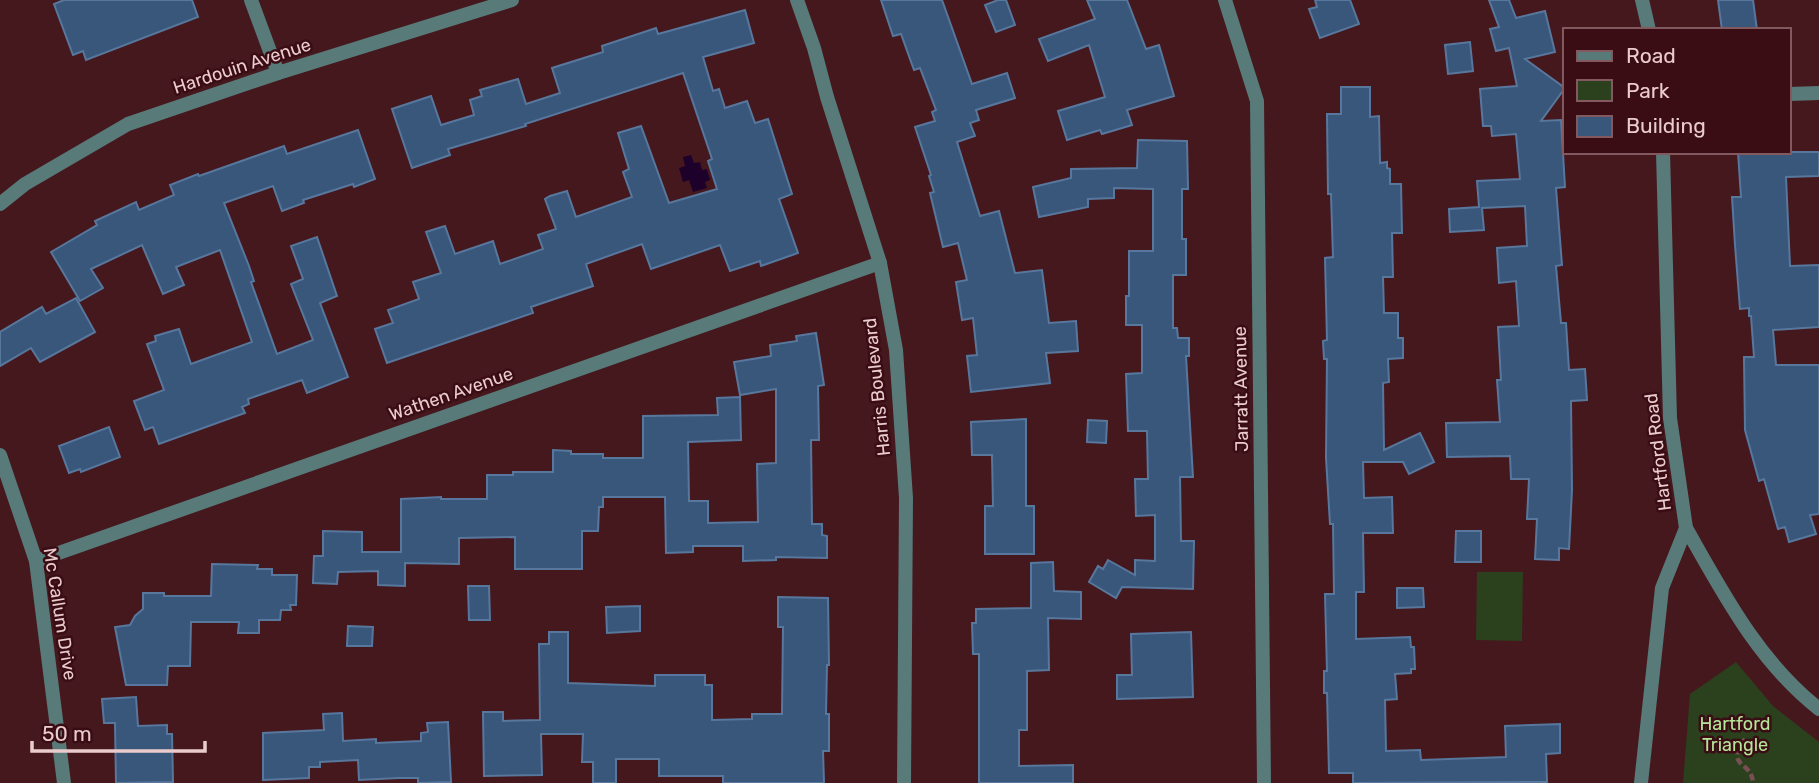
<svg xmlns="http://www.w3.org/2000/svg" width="1819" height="783" font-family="Rubik,sans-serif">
	<rect width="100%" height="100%" fill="#45181e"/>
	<!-- green -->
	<g fill="#2b401d">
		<path d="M1477 572H1523L1522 641 1476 640Z"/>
		<path d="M1736 662 1773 706 1819 742V783H1683L1690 694Z"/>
	</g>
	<!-- water -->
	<path fill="#1e012b" d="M691 155 694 163 700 162 702 170 707 169 710 180 705 182 707 188 693 192 689 180 683 182 679 168 685 166 683 157Z"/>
	<!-- building -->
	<g fill="#39567b" stroke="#58779d" stroke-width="2">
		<path d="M64 0H192L198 17 86 60 83 51 73 55 54 4Z"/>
		<path d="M881 0H942L972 84 1007 73 1015 98 976 110 979 120 970 123 975 136 957 142 980 216 999 211 1015 273 1042 270 1049 323 1076 321 1078 351 1046 353 1050 383 971 392 967 356 977 355 973 318 962 320 956 282 967 280 958 243 943 247 930 193 934 192 929 176 931 175 915 127 935 121 932 112 936 110 920 68 914 70 901 34 893 36Z"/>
		<path d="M998 0H1006L1015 25 996 32 985 5Z"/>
		<path d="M1087 0H1127L1146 49 1159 45 1174 96 1127 110 1132 125 1102 134 1100 130 1067 140 1058 111 1105 97 1089 45 1048 61 1039 39 1095 19Z"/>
		<path d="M1315 0H1350L1359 24 1320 38 1309 9 1317 7Z"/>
		<path d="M1489 0H1509L1516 18 1545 11 1555 52 1525 59 1565 88 1541 121 1561 120 1565 187 1556 188 1562 265 1556 266 1561 323H1566L1569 370 1585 369 1587 400 1571 401 1572 490 1569 549 1559 548V560L1535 559 1537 519H1527L1529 479H1511L1510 456 1447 457 1446 423 1500 422 1497 380H1501L1498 327 1519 326 1516 281 1499 283 1497 248 1527 246 1525 206 1482 208 1484 230 1450 232 1449 209 1479 207 1477 181 1520 179 1516 134 1492 136 1491 126H1483L1480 89 1517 86 1509 48 1496 51 1490 29 1499 27Z"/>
		<path d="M1718 0H1753L1757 30H1722Z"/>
		<path d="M745 10 754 43 703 57 713 91 719 89 725 108 747 101 755 123 768 119 792 194 779 199 798 253 761 266 760 261 730 271 720 245 651 269 642 244 586 264 593 286 531 307 533 313 387 363 375 329 393 323 388 310 419 299 413 282 441 273 426 232 445 226 455 254 493 241 500 264 543 249 538 235 556 229 545 199 550 196 567 191 576 217 632 197 623 172 629 169 618 133 641 126 669 203 717 189 708 161 712 159 683 73 525 124 526 126 448 149 450 155 412 168 392 109 431 96 441 125 474 115 470 100 482 96 480 90 518 79 526 104 560 93 552 68 603 52 602 46 656 28 658 34Z"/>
		<path d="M1470 42 1473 71 1448 74 1445 45Z"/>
		<path d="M1341 87H1370V117L1379 116 1380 163 1387 162V168L1390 169V184H1401L1402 233H1392L1393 277H1383L1384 313H1398V338H1403V358L1388 359 1389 382 1383 383 1384 450 1420 433 1434 462 1409 474 1403 462H1363L1364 498 1392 497 1393 533H1363L1364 592H1356V639L1410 637 1411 647H1414L1415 669H1411V673L1395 674 1397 699 1385 700 1386 751 1420 750 1421 760 1506 757 1505 726 1560 724V753L1546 754 1547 782 1353 783V773H1329L1327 693H1324V671H1327L1325 594H1334L1333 524H1330L1326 458 1327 359H1324L1323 341 1327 340 1325 258 1333 257 1331 194H1328L1327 114H1341Z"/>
		<path d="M358 130 375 179 354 187 353 184 303 200 304 203 282 211 273 186 224 203 249 266 254 281 251 282 277 354 313 340 291 284 303 279 291 246 317 237 337 296 320 303 348 377 307 393 302 380 248 399 249 404 242 407 245 413 159 444 153 427 145 430 134 401 164 390 147 344 156 341 155 336 179 329 191 364 252 342 220 250 176 267 184 285 163 294 142 245 91 269 103 288 80 301 51 252 97 225 95 221 136 202 139 210 174 195 170 185 198 174 199 176 284 146 287 154Z"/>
		<path d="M1138 140 1187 141 1188 189H1182V239H1186V275H1173V328H1177L1178 338H1189V356H1186L1193 477H1180L1181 541H1194L1193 589 1122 587 1116 598 1089 582 1098 566 1103 569 1108 560 1135 575V560L1155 561V515L1136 516 1135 479H1148L1147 431H1128L1126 374 1142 373V325H1126V296H1129V251H1153V189L1114 188V198L1088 199V207L1039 217 1033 187 1071 178V169L1137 168Z"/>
		<path d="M1738 152H1819V176L1786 177 1790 266 1819 265V327L1773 330 1776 365H1819V514L1810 515 1816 534 1789 542 1785 527 1778 529 1764 479 1759 481 1745 430 1744 357H1754L1751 316H1749V308L1740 309 1735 245 1732 197H1741Z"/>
		<path d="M76 298 95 332 40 362 31 348 0 366V332L42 307 46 314Z"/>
		<path d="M816 333 824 385 818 386 819 440H811L812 524H822V535L827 536V558L776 557V560L743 561V546H693V552L666 553 665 497H603V507H599L598 531H582V569H515V537L459 538V564L405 563V586L378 585V571L338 572 337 584 313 583 314 556H323V531L362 532V552H401V499L441 497V499H487V475H513V472H553V450L571 451V454H603V458H643V416L718 415 717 398 740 397 741 440 688 442 689 501H708V523L758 522 757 464 776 463V389L740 395 734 362 771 356 770 345 797 341 796 336Z"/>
		<path d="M1026 419V506H1034V554H985V506H993L992 455H972L971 422Z"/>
		<path d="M1088 420 1107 421 1106 443 1087 442Z"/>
		<path d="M109 427 120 457 81 472 80 469 69 473 59 446Z"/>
		<path d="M1456 531H1481V562H1455Z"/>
		<path d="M1053 562 1054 591 1081 592V619L1048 618 1049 670 1027 671V730H1019V766L1073 765V783H979V654H973L972 623H976V609L1031 608V563Z"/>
		<path d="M212 564 258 565 257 569H272V575H297L296 605H290L291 610H281L280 620H259V633H238L239 622H191L190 666H168L167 685H126L115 627 130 625 135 616 143 609V593H164V596H211Z"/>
		<path d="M468 586H489L490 620H469Z"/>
		<path d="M1397 588H1423L1424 607 1397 608Z"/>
		<path d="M778 597 828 598 829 665H827L826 714H829V751H823L824 783H723V776H659V759H616V783H593V762H582L583 734H541L542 775 484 776 483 712H503V721L540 720 539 644H549V632H568V683L655 686V675H705V685H712V720L752 719V714H782L783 627H778Z"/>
		<path d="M640 606V631L607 633 606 607Z"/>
		<path d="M348 626 373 627 372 646H347Z"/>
		<path d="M1191 632 1193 697 1117 699V675H1132L1131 634Z"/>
		<path d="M136 697 138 726 167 725V734H172L173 782 116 783 115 723H104L102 699Z"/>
		<path d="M342 713 343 741 376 739V743L421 741V733L428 732 427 723 448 722 451 782 418 783V778H399L359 780 358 760 320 762V767H309V778L263 780V733L324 730 323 714Z"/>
	</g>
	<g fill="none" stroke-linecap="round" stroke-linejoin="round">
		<!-- path -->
		<path stroke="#784f54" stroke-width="4.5" stroke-dasharray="7 3.5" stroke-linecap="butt" d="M1745 739C1724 768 1752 760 1753 783"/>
		<!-- minor -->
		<g stroke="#587a79" stroke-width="14">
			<path d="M251 0 278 73"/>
			<path d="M1225 0 1257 101 1264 783"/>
			<path d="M1642 0 1649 30"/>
			<path d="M1789 94 1819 93"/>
			<path d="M0 204 25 184 128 124 278 73 512 0"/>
			<path d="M0 455 36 561 64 783"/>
			<path d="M1686 528C1723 593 1758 661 1819 709"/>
			<path d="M36 561 880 263"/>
			<path d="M1641 783 1662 588 1686 528 1670 418 1663 152"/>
		</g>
		<!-- tertiary -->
		<path stroke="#587a79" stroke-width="14" d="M797 0 814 48 827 97 880 263 896 350 906 498 904 783"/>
	</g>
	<g text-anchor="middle" stroke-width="5" stroke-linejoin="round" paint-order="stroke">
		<!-- street labels -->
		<g font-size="18" fill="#ebcccd" stroke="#3a0d15">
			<text transform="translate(242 66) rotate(-18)" y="6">Hardouin Avenue</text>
			<text transform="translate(877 387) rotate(-96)" y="6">Harris Boulevard</text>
			<text transform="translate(1241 389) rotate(-91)" y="6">Jarratt Avenue</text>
			<text transform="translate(451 394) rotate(-19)" y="6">Wathen Avenue</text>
			<text transform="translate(1658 452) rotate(-97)" y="6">Hartford Road</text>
			<text transform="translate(60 614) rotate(81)" y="6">Mc Callum Drive</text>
		</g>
		<!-- park labels -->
		<g font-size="18" fill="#b5e597" stroke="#3a0d15">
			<text x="1735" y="730">Hartford<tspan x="1735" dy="21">Triangle</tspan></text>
		</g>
	</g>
	<!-- legend -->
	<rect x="1563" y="28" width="228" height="126" fill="#3a0d15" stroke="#81595f" stroke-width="2"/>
	<rect x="1577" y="51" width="35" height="10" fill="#587a79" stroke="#81595f" stroke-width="2"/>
	<text x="1626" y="63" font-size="21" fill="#ebcccd">Road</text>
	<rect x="1577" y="80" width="35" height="21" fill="#2b401d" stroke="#81595f" stroke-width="2"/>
	<text x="1626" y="98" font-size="21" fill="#ebcccd">Park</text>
	<rect x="1577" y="116" width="35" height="21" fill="#39567b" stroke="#81595f" stroke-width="2"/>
	<text x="1626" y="133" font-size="21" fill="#ebcccd">Building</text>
	<!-- scale -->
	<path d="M32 741v10h173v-10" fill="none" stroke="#ebcccd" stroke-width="3.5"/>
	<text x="42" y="741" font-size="21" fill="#ebcccd" stroke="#3a0d15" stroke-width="5" paint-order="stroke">50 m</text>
</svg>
